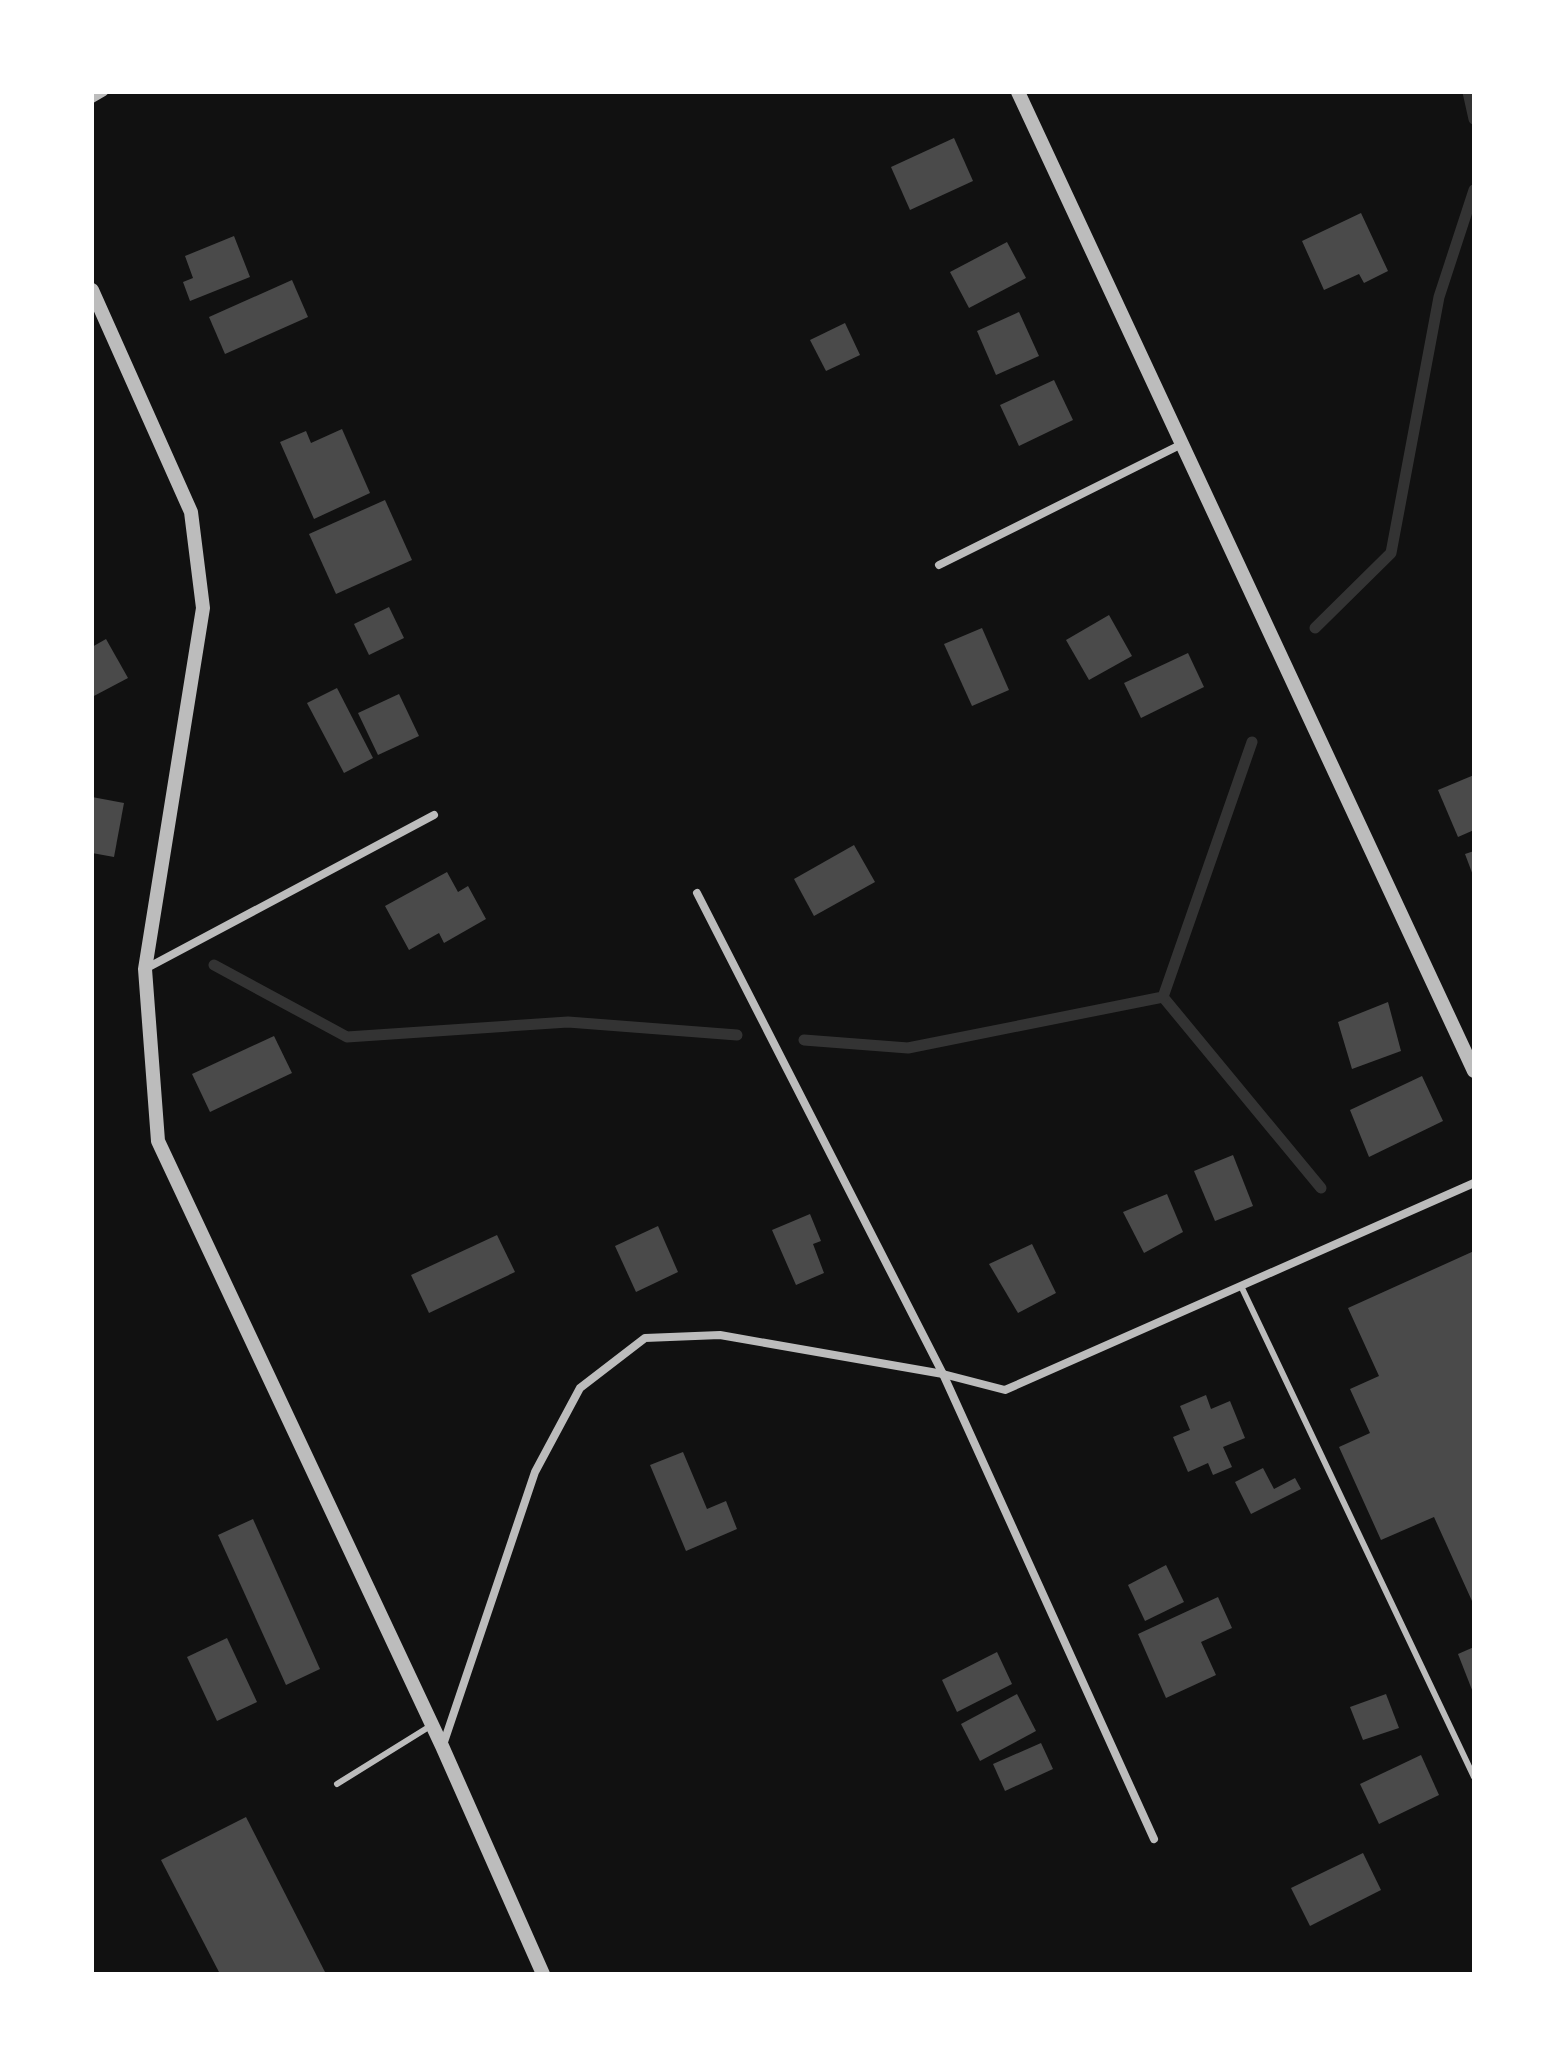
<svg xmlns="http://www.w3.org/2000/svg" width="1566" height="2066" font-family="Commissioner,sans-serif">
	<rect width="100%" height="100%" fill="#111"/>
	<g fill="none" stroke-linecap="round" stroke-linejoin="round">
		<!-- stream -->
		<g stroke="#333" stroke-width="11">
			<path d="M1468 92 1474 119"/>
			<path d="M1315 628 1391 553 1439 297 1474 190"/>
			<path d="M214 965 347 1037 568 1022 737 1035"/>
			<path d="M1163 997 1321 1188"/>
			<path d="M804 1040 908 1048 1163 997 1252 742"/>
		</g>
	</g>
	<!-- building -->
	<g fill="#4a4a4a">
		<path d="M954 138 973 181 910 210 891 167Z"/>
		<path d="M1361 213 1388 271 1364 283 1359 274 1324 290 1302 241Z"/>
		<path d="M234 236 250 277 190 301 183 282 193 278 185 256Z"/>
		<path d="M1007 242 1026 278 969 308 950 272Z"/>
		<path d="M292 280 308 317 225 354 209 317Z"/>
		<path d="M1019 312 1039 356 996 375 977 331Z"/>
		<path d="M845 323 860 355 826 371 810 340Z"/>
		<path d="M1054 380 1073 420 1019 446 1000 405Z"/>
		<path d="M342 429 370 493 314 519 280 442 306 431 311 443Z"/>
		<path d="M385 500 412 560 336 594 309 534Z"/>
		<path d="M389 607 404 638 369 655 354 624Z"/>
		<path d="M1109 615 1132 656 1089 680 1066 640Z"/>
		<path d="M982 628 1009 690 972 706 944 644Z"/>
		<path d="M106 639 128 678 92 697V647Z"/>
		<path d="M1188 653 1204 687 1141 718 1124 683Z"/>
		<path d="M337 688 373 758 344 773 307 703Z"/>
		<path d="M399 694 419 736 378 755 358 713Z"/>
		<path d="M1474 775V830L1458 837 1438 790Z"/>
		<path d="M92 797 124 803 114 857 92 853Z"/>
		<path d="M854 845 875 882 814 916 794 879Z"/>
		<path d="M1474 851V878L1465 854Z"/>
		<path d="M447 872 458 892 468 886 486 919 444 943 439 933 409 950 385 906Z"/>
		<path d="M1388 1002 1401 1051 1352 1069 1338 1022Z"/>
		<path d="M274 1036 292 1073 210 1112 192 1074Z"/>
		<path d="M1422 1076 1443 1121 1369 1157 1350 1110Z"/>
		<path d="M1233 1155 1253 1206 1215 1221 1194 1171Z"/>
		<path d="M1167 1194 1183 1232 1144 1253 1123 1212Z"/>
		<path d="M810 1214 821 1241 813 1244 824 1273 796 1285 772 1230Z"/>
		<path d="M658 1226 678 1272 636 1292 615 1246Z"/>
		<path d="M497 1235 515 1272 429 1313 411 1275Z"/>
		<path d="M1032 1244 1056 1293 1018 1313 989 1264Z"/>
		<path d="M1474 1251V1600L1472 1601 1434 1517 1381 1540 1339 1447 1370 1433 1350 1389 1379 1376 1348 1308Z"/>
		<path d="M1206 1395 1211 1409 1230 1401 1245 1438 1223 1447 1232 1467 1213 1475 1208 1463 1188 1472 1173 1437 1190 1430 1180 1406Z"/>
		<path d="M683 1452 707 1509 726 1501 737 1529 686 1551 650 1465Z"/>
		<path d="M1263 1468 1274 1489 1295 1478 1301 1489 1251 1514 1235 1482Z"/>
		<path d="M253 1519 320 1669 286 1685 218 1535Z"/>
		<path d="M1166 1565 1184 1602 1145 1621 1128 1585Z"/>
		<path d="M1218 1597 1232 1628 1201 1642 1216 1675 1166 1698 1138 1634Z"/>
		<path d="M227 1638 257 1702 217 1721 187 1657Z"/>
		<path d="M1474 1647V1695L1458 1654Z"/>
		<path d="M997 1652 1012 1684 957 1712 942 1680Z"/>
		<path d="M1017 1694 1036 1731 980 1761 961 1724Z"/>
		<path d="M1386 1694 1399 1728 1363 1740 1350 1707Z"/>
		<path d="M1041 1743 1053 1769 1005 1791 993 1764Z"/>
		<path d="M1421 1755 1439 1795 1379 1824 1360 1784Z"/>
		<path d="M246 1817 326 1974H220L161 1860Z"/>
		<path d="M1363 1853 1381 1890 1310 1926 1291 1888Z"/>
	</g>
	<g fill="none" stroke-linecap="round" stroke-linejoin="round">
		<!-- service -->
		<g stroke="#bcbcbc" stroke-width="6">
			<path d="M1241 1286 1474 1777"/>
			<path d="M337 1784 432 1725"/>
		</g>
		<!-- minor -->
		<g stroke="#bcbcbc" stroke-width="8">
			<path d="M92 99 104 92"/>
			<path d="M939 565 1182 444"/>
			<path d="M697 893 943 1374 1154 1839"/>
			<path d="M145 969 434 815"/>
			<path d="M443 1745 535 1472 580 1388 645 1338 720 1335 943 1374 1005 1390 1474 1183"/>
		</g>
		<!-- tertiary -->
		<g stroke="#bcbcbc" stroke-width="14">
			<path d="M1018 92 1474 1071"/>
			<path d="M92 290 191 512 203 608 145 969 158 1141 442 1746 543 1974"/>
		</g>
	</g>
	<!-- border -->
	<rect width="1566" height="2066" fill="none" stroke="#ffffff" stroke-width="188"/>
</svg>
